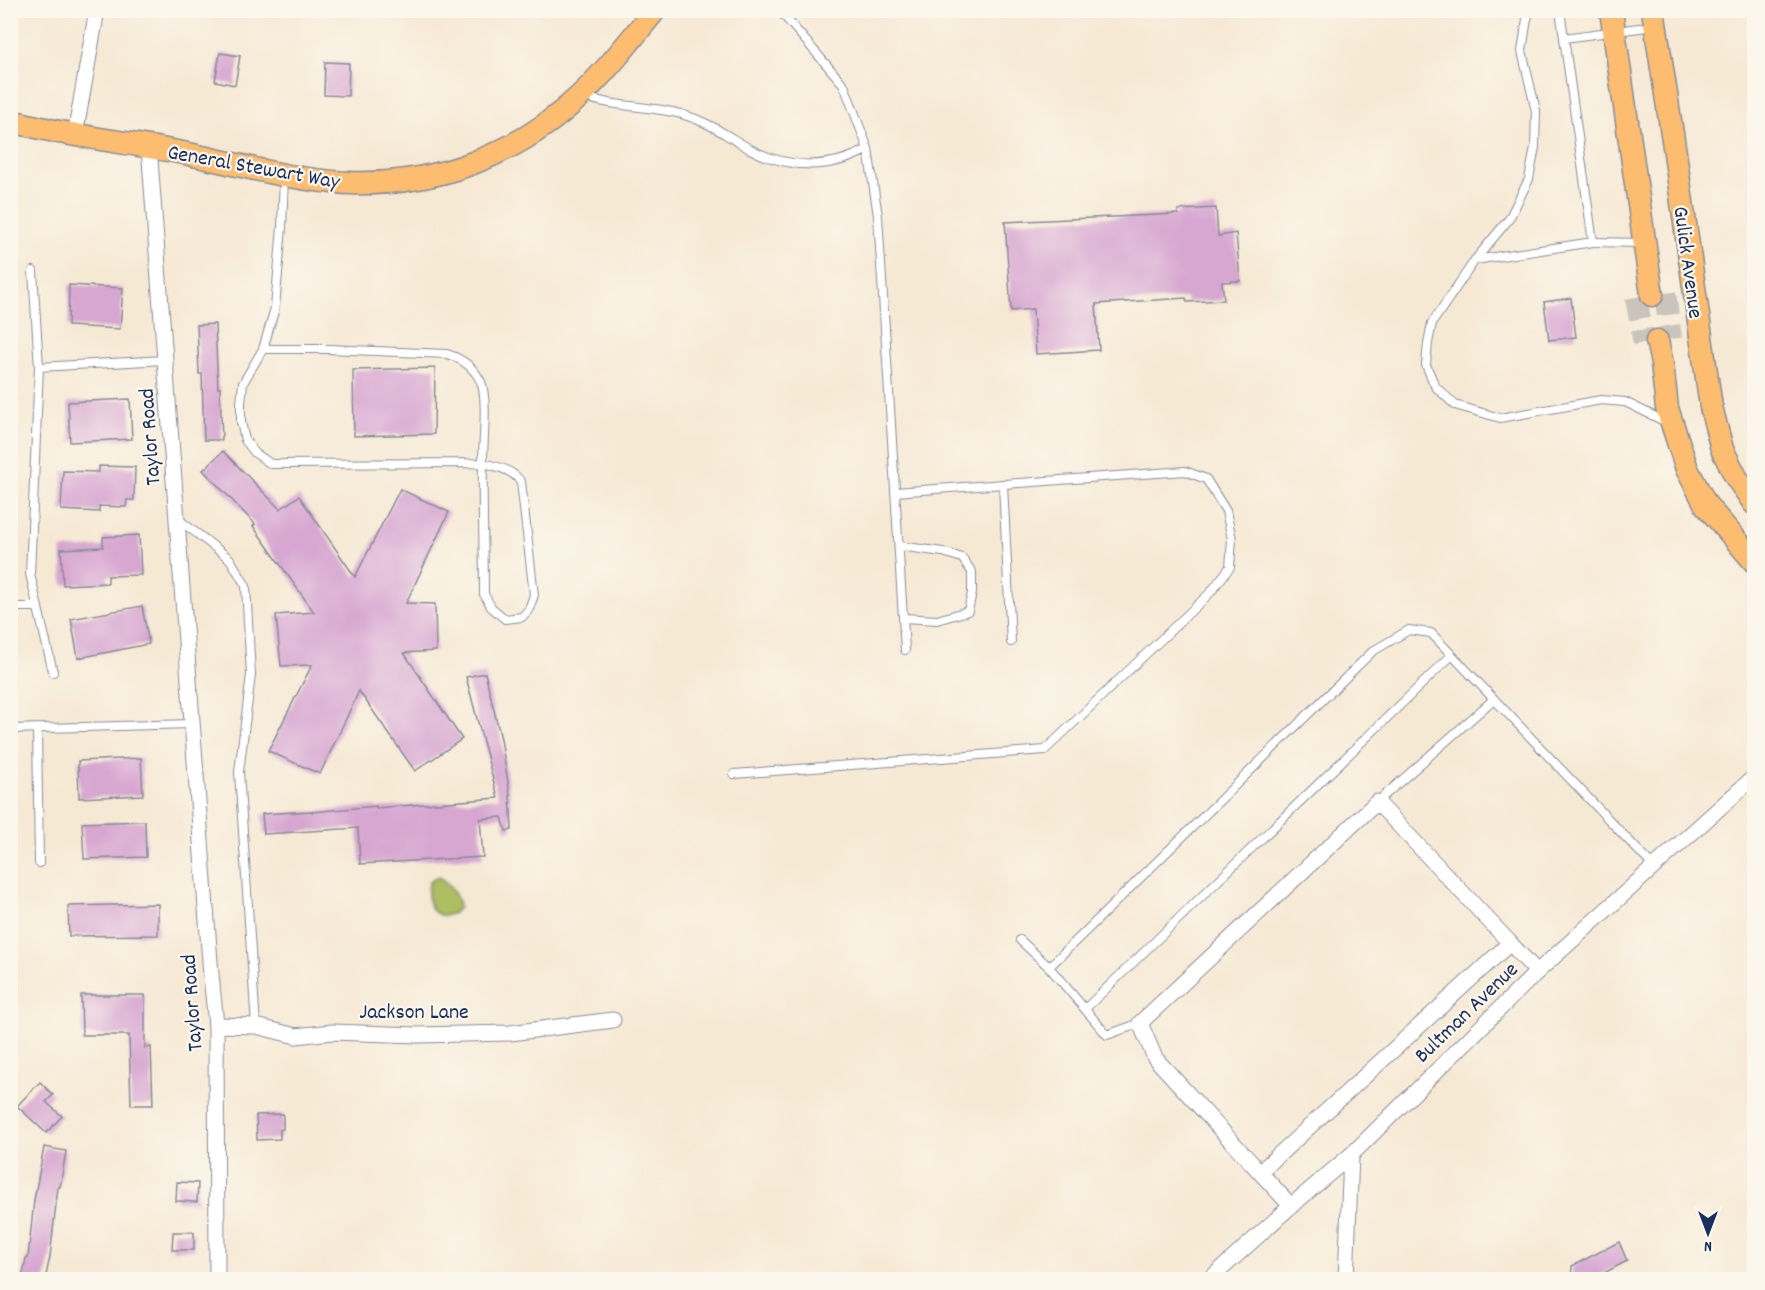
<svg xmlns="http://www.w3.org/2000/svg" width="1765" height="1290" font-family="Dekko,sans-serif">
	<rect width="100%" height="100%" fill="#fbf7ec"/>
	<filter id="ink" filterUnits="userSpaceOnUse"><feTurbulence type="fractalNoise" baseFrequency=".0167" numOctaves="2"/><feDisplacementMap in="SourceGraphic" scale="12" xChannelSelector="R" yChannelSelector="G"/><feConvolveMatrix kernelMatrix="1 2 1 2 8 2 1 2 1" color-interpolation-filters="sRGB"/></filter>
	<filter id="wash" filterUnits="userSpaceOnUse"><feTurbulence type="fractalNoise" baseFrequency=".008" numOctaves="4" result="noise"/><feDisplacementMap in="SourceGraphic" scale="24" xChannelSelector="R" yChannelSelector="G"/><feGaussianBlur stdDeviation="1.35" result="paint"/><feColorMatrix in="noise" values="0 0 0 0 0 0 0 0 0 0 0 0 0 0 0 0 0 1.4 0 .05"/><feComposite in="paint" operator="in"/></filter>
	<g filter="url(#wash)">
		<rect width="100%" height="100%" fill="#f6e9d4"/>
		<!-- green -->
		<path fill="#afbe61" stroke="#657660" stroke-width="1.5" d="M438 877C448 882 458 895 459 907L454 913 444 916C426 913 427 897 429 882Z"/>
		<g id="blocks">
			<!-- building -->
			<g fill="#d7a6d1">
				<path d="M220 53 240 56 235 85 215 81Z"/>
				<path d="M325 62 349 63 348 96 324 95Z"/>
				<path d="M1216 208 1218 236 1236 233 1240 281 1222 282 1224 300 1187 302 1186 298 1096 304 1099 350 1036 354 1033 309 1011 311 1005 222 1178 214V210Z"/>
				<path d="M69 285 123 288 120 329 68 326Z"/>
				<path d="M1571 298 1576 337 1549 340 1544 302Z"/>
				<path d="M215 324 218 388H220L222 440H204L202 374H199L197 325Z"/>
				<path d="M435 368 434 434 354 436 353 370Z"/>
				<path d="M130 399 132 439 70 442 68 402Z"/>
				<path d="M223 451 280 509 299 496 355 577 400 489 449 512 406 603 435 604 436 651 404 653 462 739 415 771 359 691 320 774 268 751 312 665 281 666 276 615 314 612 253 526 255 524 203 470Z"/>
				<path d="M99 466 135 467 134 500H127L126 507 99 506V512L61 510 63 471 99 472Z"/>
				<path d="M139 535 141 575 108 576V583L63 585 61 549 103 547V537Z"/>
				<path d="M142 606 149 644 78 658 71 619Z"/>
				<path d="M485 673 501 739 510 795 512 830 506 831 502 817 480 819 483 857 360 864 358 828 264 834 262 814 312 811V812L376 806V808L498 798 466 677Z"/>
				<path d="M141 758 143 795 79 798 78 761Z"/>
				<path d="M145 821 146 857 84 859 82 823Z"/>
				<path d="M158 904V935L69 936 68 906Z"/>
				<path d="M81 995H145V1048L151 1047 153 1105H131L129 1035H82Z"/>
				<path d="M40 1082 53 1095 46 1102 62 1116 46 1133 17 1106Z"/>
				<path d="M283 1114V1129L280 1130V1139L257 1140 256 1115Z"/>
				<path d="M44 1147 66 1151 60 1187H58L50 1257 45 1280H22L26 1258H28L34 1200Z"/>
				<path d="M177 1182 198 1183 197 1202 176 1201Z"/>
				<path d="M173 1232H194V1250H172Z"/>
				<path d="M1619 1242 1627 1261 1602 1274 1599 1280H1571L1572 1266Z"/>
			</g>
		</g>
	</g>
	<g filter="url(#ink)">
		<use href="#blocks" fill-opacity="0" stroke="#888c99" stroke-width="1.5"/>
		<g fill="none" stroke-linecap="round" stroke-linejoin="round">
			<!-- primary-tunnel -->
			<g stroke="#cac4bc" stroke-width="22" stroke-dasharray="22 11" stroke-linecap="butt">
				<path d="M1665 293 1671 339"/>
				<path d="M1636 297 1644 343"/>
			</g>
			<defs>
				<g id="lane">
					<path d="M779 10 844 85 868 149 878 216 905 650"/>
					<path d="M1530 10 1527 19 1522 51 1536 111 1535 147 1529 179 1509 219 1475 260 1432 323 1428 343 1426 365 1435 386 1455 405 1500 418 1601 400 1625 402 1666 422"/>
					<path d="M1564 38 1654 26"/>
					<path d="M583 96C615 108 649 105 681 114 710 122 725 135 750 149 788 169 830 170 868 149"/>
					<path d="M1593 242 1643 243"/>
					<path d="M1475 260 1593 242 1560 10"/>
					<path d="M33 271 39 367 30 574 53 672"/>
					<path d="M263 349H328L447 354C463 359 474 367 481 382 488 399 483 441 483 460 482 505 484 549 484 594L491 607 505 619 522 617 529 609 534 595 521 482C512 469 497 467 483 463L271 464 255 453 245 440 241 422V403L243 383 263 349 275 308 282 227 284 176"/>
					<path d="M39 367 165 360"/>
					<path d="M1003 484 1011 642"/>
					<path d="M178 519 230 559 246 586 251 675 239 772 256 1026"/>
					<path d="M899 546 943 552 962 558 972 572V593L968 611 937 620 903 618"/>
					<path d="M10 607H38"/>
					<path d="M10 729 192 724"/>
					<path d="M37 729 39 863"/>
					<path d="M734 774 1045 750 1210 593 1230 567 1232 539 1226 511 1206 479 1185 471 895 492"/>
					<path d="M1377 802 1494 699"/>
					<path d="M1020 940 1049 967 1107 1035 1140 1023"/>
					<path d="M1049 967 1373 651 1409 630 1431 633 1654 867"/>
					<path d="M1085 1009 1452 655"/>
				</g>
				<g id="street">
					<path d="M75 135 97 10"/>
					<path d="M149 146 211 975 216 1025 217 1280"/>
					<path d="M216 1025 256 1026 296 1036 332 1032 418 1035 510 1033 613 1020"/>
					<path d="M1260 1172 1510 943 1537 972"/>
					<path d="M1291 1206 1155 1058 1140 1023 1377 802 1510 943"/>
					<path d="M1209 1280 1291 1206 1351 1155 1537 972 1754 777"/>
					<path d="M1346 1280 1351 1155"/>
				</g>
				<g id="primary">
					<path d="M1611 10 1652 295"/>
					<path d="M1653 10 1675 153 1711 407 1722 449 1736 477 1754 503"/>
					<path d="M10 121C33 126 55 132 77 135 116 142 155 147 193 155 244 166 297 181 349 183 435 186 518 155 580 96 608 70 631 39 655 10"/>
					<path d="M1657 341 1662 363 1667 408 1687 469 1706 505 1754 561"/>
				</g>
			</defs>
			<!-- lane casing -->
			<use href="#lane" stroke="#888c99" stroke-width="10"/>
			<!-- street casing -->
			<use href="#street" stroke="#888c99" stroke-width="17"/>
			<!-- primary casing -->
			<use href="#primary" stroke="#888c99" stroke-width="25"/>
			<!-- lane -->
			<use href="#lane" stroke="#fff" stroke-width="8"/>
			<!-- street -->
			<use href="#street" stroke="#fff" stroke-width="15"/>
			<!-- primary -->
			<use href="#primary" stroke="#fcbd6f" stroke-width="22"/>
		</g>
	</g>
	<g text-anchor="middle" stroke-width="4.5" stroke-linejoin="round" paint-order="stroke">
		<!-- street labels -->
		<g font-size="22" fill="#1b2f5e" stroke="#fbf7ec">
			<text transform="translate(254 165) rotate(10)" y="8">General Stewart Way</text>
			<text transform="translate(1690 262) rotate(82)" y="8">Gulick Avenue</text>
			<text transform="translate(148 437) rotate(-94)" y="8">Taylor Road</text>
			<text transform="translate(190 1003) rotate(-94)" y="8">Taylor Road</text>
			<text x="414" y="1018">Jackson Lane</text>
			<text transform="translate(1465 1011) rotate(-44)" y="8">Bultman Avenue</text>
		</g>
	</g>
	<!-- margin -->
	<rect width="1765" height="1290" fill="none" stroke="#fbf7ec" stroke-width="36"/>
	<!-- north arrow -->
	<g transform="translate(1708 1233) rotate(180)" stroke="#fbf7ec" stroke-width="4.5" paint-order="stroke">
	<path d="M0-4.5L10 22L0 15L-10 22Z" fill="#1b2f5e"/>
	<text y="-9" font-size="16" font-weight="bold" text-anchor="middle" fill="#1b2f5e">N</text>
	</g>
</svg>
